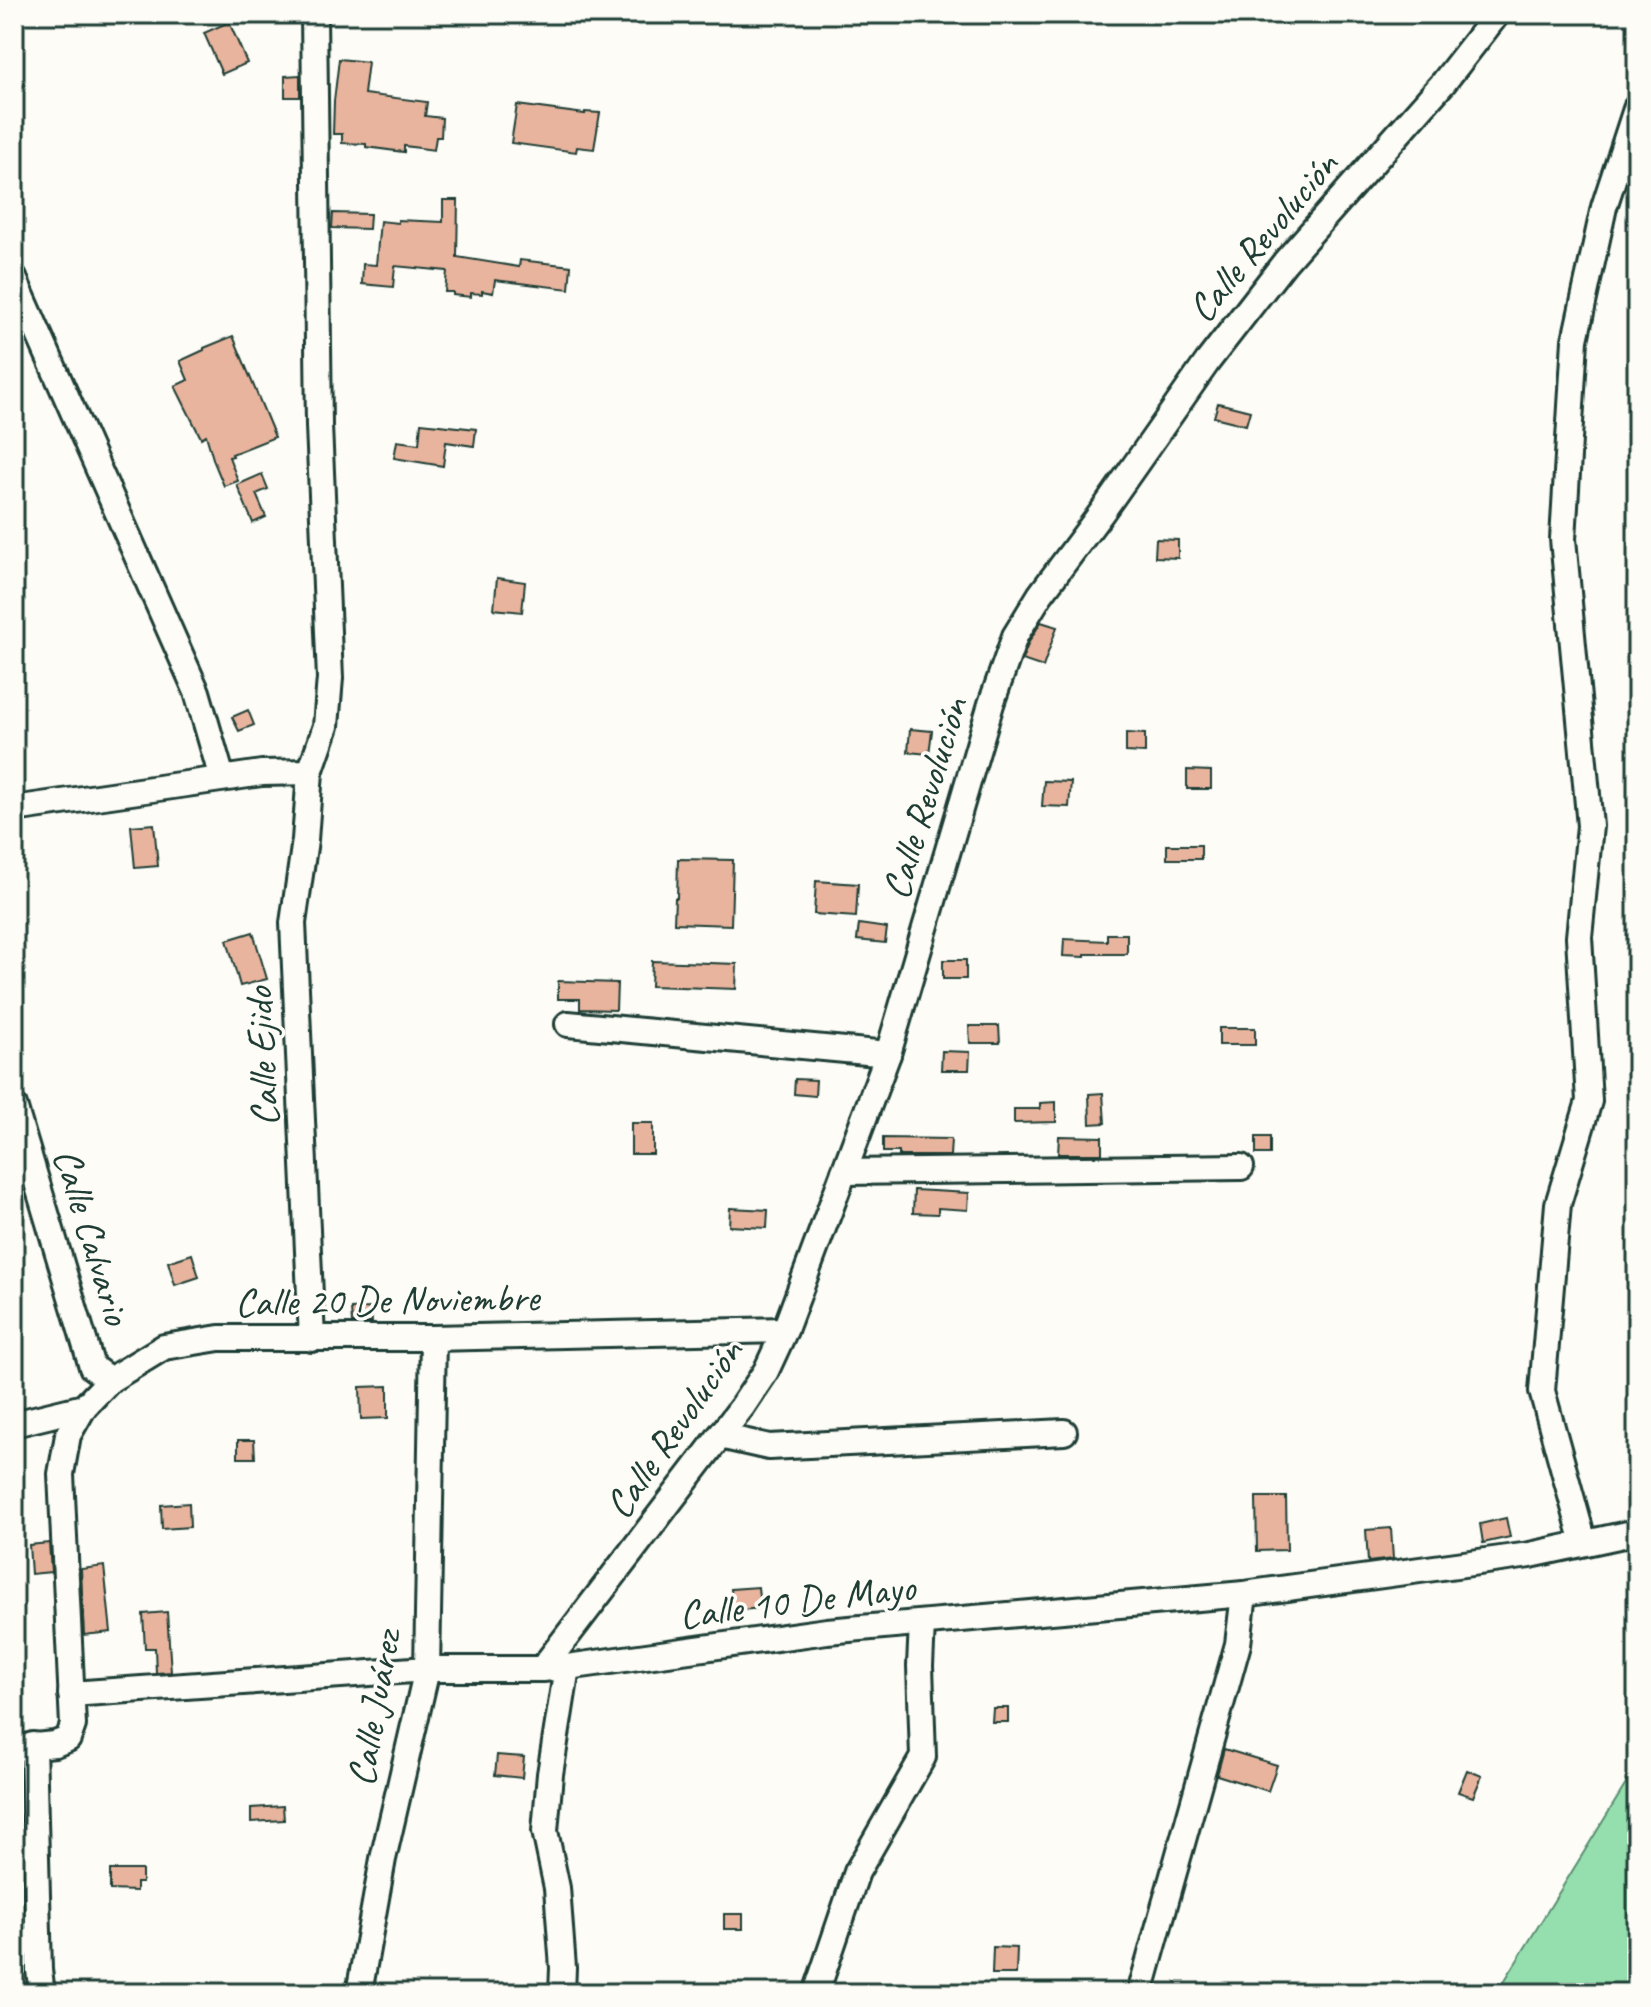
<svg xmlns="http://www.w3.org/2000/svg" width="1651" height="2007" font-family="Caveat,sans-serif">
	<rect width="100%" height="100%" fill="#fdfcf7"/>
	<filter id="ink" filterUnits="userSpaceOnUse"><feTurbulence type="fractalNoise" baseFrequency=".0125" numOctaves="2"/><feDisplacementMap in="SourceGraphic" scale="16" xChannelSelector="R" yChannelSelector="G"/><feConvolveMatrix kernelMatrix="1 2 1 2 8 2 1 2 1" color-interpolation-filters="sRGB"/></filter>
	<g filter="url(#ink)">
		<!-- green -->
		<path fill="#95dfae" stroke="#5a8e71" stroke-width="2" d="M1637 1766V1993H1497Z"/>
		<!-- building -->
		<g fill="#e9b49d" stroke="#1f3d34" stroke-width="2">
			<path d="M229 22 247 63 222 74 204 33Z"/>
			<path d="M339 59 368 62 364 94 427 102 425 116 442 118 441 137H436L434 150 404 146V152L366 147V144L342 143V134H333L334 101Z"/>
			<path d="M300 75V97H285V76Z"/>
			<path d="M517 105 585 114V112L600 113 594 149 577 147 576 152 511 143Z"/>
			<path d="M443 200H458L457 257 519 267 520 260 571 266 569 289 495 280 493 293 482 291V294L471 293V297L453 295V292H445L447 271 395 266 393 287 362 284 363 264 376 265 380 221 398 223V220L443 222Z"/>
			<path d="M333 213 370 214 369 229 332 228Z"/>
			<path d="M233 336 275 437 232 454 233 456 229 457 238 481 224 486 214 462 206 435 201 438 175 386 188 380 180 361 204 350V348Z"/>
			<path d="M1218 403 1250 411 1246 425 1214 417Z"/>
			<path d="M421 423 476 429 474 446 446 442 443 466 394 458 397 441 419 444Z"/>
			<path d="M262 474 268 489 256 494 266 517 253 523 237 485Z"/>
			<path d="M1156 539 1178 540V558L1155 557Z"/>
			<path d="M497 578 525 582 522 612 494 609Z"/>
			<path d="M1041 622 1057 627 1043 667 1022 660 1029 642Z"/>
			<path d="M248 710 254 725 239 731 232 717Z"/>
			<path d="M910 729 932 731 929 754 908 752Z"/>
			<path d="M1126 733 1145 734V753L1126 752Z"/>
			<path d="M1187 770 1211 771V789H1187Z"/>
			<path d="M1044 781 1071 782 1069 807 1042 806Z"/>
			<path d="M154 824 158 866 135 868 131 826Z"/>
			<rect x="1167" y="845" width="34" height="14"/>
			<path d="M678 859 733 860 731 925 674 923 675 898H677Z"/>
			<path d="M816 881 858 884 856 917 814 914Z"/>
			<path d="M859 924 887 928 885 943 857 940Z"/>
			<path d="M253 932 267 979 240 986 227 940Z"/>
			<path d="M1107 934H1127V954H1085V957L1063 956 1064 939 1107 941Z"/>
			<rect x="943" y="960" width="23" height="19"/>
			<path d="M652 961 737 964 736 989 651 986Z"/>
			<path d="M558 981 617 983 616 1010 580 1009V999H558Z"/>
			<path d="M969 1026H999L1000 1043H970Z"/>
			<rect x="1219" y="1028" width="36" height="17"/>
			<path d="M942 1051 970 1052 969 1070H941Z"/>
			<path d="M795 1079 816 1080 815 1096 794 1094Z"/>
			<path d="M1103 1093 1105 1123 1090 1124 1089 1094Z"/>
			<path d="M1056 1102V1122L1014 1123V1109H1040V1103Z"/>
			<rect x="631" y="1123" width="22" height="31"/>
			<path d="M1059 1136 1102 1137V1154H1058Z"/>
			<rect x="1256" y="1137" width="14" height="17"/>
			<path d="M883 1138 951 1139 950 1156H899V1152H883Z"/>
			<path d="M914 1190 969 1193 968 1210 938 1208V1214L913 1213Z"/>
			<path d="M730 1208 768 1210 767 1228 729 1226Z"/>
			<path d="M192 1254 199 1277 175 1285 168 1262Z"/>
			<path d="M371 1308 372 1323H352L351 1309Z"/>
			<path d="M388 1386V1418L361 1419 360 1387Z"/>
			<path d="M238 1440H254L255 1458H238Z"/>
			<path d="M1256 1497H1286L1287 1550 1257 1551Z"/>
			<path d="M189 1503 190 1527 162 1529 161 1505Z"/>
			<path d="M1506 1518 1510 1537 1483 1543 1480 1524Z"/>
			<path d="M1391 1528 1393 1559 1368 1562 1366 1530Z"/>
			<path d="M49 1543 51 1572 31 1574 29 1545Z"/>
			<path d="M104 1566 111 1632 84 1635 81 1569Z"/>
			<path d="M758 1587 760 1608 733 1611 731 1589Z"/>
			<path d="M167 1612 171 1672 156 1673 155 1648H145L143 1614Z"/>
			<path d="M993 1708H1008V1722H992Z"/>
			<path d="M1224 1749 1277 1765 1268 1791 1217 1775Z"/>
			<path d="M497 1755 524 1757 522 1778 495 1775Z"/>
			<path d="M1467 1770 1482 1776 1473 1797 1458 1792Z"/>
			<path d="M283 1806 284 1820 251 1822V1808Z"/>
			<path d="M110 1870H142V1883H136V1891L110 1890Z"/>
			<rect x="724" y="1914" width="19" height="15"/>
			<path d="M993 1947 1017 1948 1016 1974H992Z"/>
		</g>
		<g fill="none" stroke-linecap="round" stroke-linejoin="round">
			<defs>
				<g id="minor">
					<path d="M14 278 197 692 222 778"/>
					<path d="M14 809 262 773 310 772"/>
					<path d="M568 1024 888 1054"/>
					<path d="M14 1106 92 1367 110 1380"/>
					<path d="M844 1172 1241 1167"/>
					<path d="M312 1339 293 923 305 840 310 772 326 726 330 678 319 426 314 14"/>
					<path d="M14 1424 84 1407 110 1380 164 1347 219 1338H433L785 1330"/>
					<path d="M720 1436 769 1447 1064 1432"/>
					<path d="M1584 1543 1542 1391 1558 1204 1589 1101 1579 937 1590 826 1563 539 1575 340 1604 207 1637 106"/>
					<path d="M542 1669 742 1407 766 1371 785 1330 888 1054 991 704 1015 636 1040 595 1102 512 1208 361 1285 262 1444 82 1497 14"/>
					<path d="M71 1694 427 1669H542L567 1667 827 1631 1244 1594 1530 1555 1637 1532"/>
					<path d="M33 1745 39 1970 42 1993"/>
					<path d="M14 1748 55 1744 68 1739 73 1725 61 1474 68 1435 84 1407"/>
					<path d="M359 1993 383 1859 427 1669 433 1338"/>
					<path d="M562 1993 563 1968 557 1888 545 1831 550 1774 567 1667"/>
					<path d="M816 1993 857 1872 923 1757 920 1666 922 1623"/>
					<path d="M1140 1993 1238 1644 1244 1594"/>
				</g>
			</defs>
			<!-- minor casing -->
			<use href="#minor" stroke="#1f3d34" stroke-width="30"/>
			<!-- minor -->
			<use href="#minor" stroke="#fdfcf7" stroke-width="24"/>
		</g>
	</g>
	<g text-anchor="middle" stroke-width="7" stroke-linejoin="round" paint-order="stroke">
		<!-- street labels -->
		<g font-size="40" fill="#1f3d34" stroke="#fdfcf7">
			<text transform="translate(1262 236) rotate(-50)" y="14">Calle Revolución</text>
			<text transform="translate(924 798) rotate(-73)" y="14">Calle Revolución</text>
			<text transform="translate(261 1057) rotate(-93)" y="14">Calle Ejido</text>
			<text transform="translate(93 1236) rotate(73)" y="14">Calle Calvario</text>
			<text transform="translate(387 1299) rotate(-1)" y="14">Calle 20 De Noviembre</text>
			<text transform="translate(673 1428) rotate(-55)" y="14">Calle Revolución</text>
			<text transform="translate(797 1600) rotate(-7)" y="14">Calle 10 De Mayo</text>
			<text transform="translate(373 1708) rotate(-80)" y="14">Calle Juárez</text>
		</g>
	</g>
	<!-- margin -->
	<rect width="1651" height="2007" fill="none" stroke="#fdfcf7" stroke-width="48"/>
	<rect x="24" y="24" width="1603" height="1959" fill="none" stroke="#1f3d34" stroke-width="3" filter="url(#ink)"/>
</svg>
